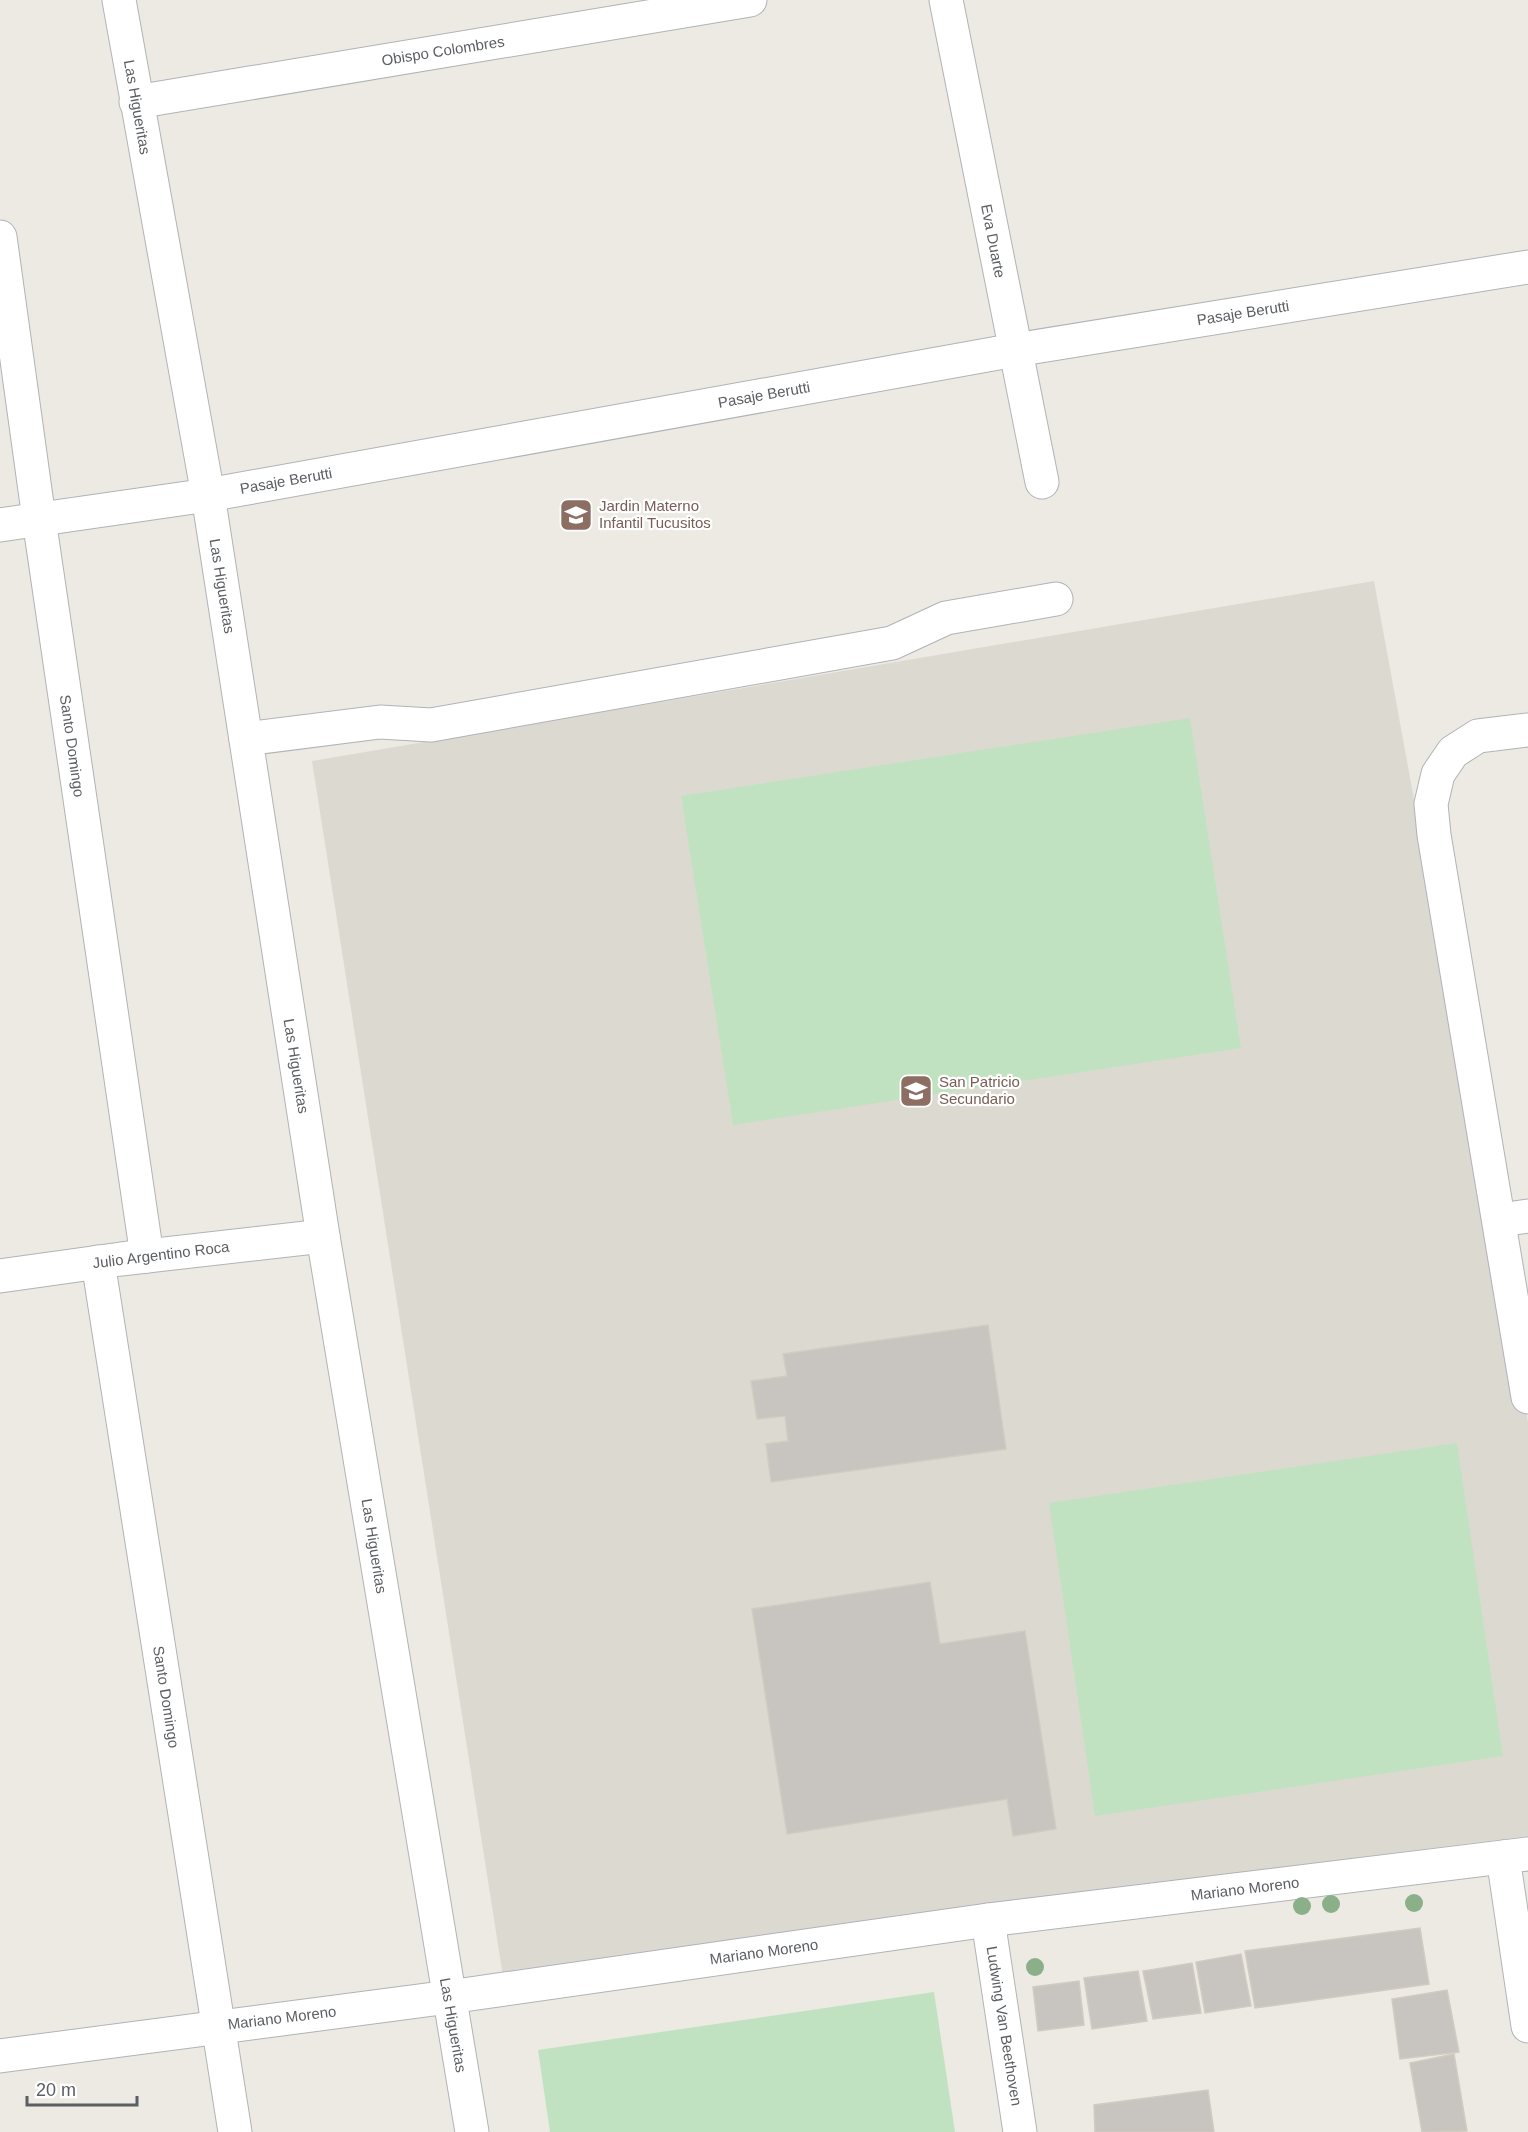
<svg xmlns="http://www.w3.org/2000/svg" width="1528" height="2132" font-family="Arial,sans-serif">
	<rect width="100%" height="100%" fill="#eceae3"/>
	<!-- education -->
	<path fill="#dcd9d1" d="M1374 581 1528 1422V1853L505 1989 312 761Z"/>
	<!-- green -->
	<g fill="#c1e2c1">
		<path d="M1190 718 1241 1048 733 1125 681 796Z"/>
		<path d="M1457 1443 1503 1756 1095 1816 1049 1503Z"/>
		<path d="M934 1992 955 2132H550L538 2050Z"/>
	</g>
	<!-- building -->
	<g fill="#c8c5c0" stroke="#d0ccc1" stroke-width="1.5">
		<path d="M988 1325 1006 1449 771 1482 766 1444 788 1441 785 1416 757 1419 751 1381 787 1376 783 1354Z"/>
		<path d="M930 1582 940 1644 1025 1631 1056 1829 1013 1836 1007 1799 787 1834 752 1609Z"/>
		<path d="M1420 1928 1429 1984 1255 2008 1245 1951Z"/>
		<path d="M1241 1954 1251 2006 1205 2013 1196 1962Z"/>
		<path d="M1192 1963 1201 2013 1153 2019 1143 1971Z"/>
		<path d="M1138 1971 1147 2021 1092 2029 1084 1978Z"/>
		<path d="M1079 1981 1084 2025 1038 2031 1033 1987Z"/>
		<path d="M1447 1990 1459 2052 1400 2059 1392 1999Z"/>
		<path d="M1454 2054 1467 2131 1422 2132 1410 2063Z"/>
		<path d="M1208 2090 1214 2132H1095L1094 2105Z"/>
	</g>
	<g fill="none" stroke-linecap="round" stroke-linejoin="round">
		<defs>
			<g id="minor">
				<path d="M119 0 208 495 323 1236 472 2132"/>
				<path d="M946 0 1042 482"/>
				<path d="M136 102 750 0"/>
				<path d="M0 237 39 519 147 1256"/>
				<path d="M0 525 208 495 1015 350 1528 267"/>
				<path d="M1528 730 1478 736 1453 752 1438 774 1431 804 1434 835 1528 1397"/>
				<path d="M246 739 380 722 431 725 892 643 946 618 1056 599"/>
				<path d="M1500 1220 1528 1216"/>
				<path d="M98 1262 235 2132"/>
				<path d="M0 1276 121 1259 323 1236"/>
				<path d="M1503 1857 1528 2026"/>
				<path d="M988 1920 1020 2132"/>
				<path d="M0 2056 449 1997 988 1920 1528 1854"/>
			</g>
		</defs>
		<!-- minor casing -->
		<use href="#minor" stroke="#b0b3b7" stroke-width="35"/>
		<!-- minor -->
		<use href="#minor" stroke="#fff" stroke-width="33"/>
	</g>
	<!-- trees -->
	<g fill="#8bb089">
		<circle cx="1414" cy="1903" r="9"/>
		<circle cx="1331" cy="1904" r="9"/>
		<circle cx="1302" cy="1906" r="9"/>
		<circle cx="1035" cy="1967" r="9"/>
	</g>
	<!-- icons -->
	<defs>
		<symbol id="school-square" viewBox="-11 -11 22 22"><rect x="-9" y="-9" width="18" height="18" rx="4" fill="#8d6e63" stroke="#fff"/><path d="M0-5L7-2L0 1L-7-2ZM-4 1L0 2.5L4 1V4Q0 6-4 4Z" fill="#fff"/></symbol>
	</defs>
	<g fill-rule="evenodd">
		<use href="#school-square" x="557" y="496" width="38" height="38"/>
		<use href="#school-square" x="897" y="1072" width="38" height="38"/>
	</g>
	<g text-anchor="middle" stroke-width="4.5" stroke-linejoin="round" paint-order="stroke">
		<!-- street labels -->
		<g font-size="15" fill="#5b5e62" stroke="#fff">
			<text transform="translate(443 51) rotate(-9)" y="5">Obispo Colombres</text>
			<text transform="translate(137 107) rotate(80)" y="5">Las Higueritas</text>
			<text transform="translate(993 241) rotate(79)" y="5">Eva Duarte</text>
			<text transform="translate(1243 313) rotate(-9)" y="5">Pasaje Berutti</text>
			<text transform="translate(764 395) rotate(-10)" y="5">Pasaje Berutti</text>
			<text transform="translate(286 481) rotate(-10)" y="5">Pasaje Berutti</text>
			<text transform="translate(222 586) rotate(81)" y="5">Las Higueritas</text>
			<text transform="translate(72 746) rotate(82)" y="5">Santo Domingo</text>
			<text transform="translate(296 1066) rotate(81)" y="5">Las Higueritas</text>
			<text transform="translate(161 1255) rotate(-7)" y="5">Julio Argentino Roca</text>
			<text transform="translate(374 1546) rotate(81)" y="5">Las Higueritas</text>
			<text transform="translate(166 1697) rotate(81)" y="5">Santo Domingo</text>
			<text transform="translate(1245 1889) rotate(-7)" y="5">Mariano Moreno</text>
			<text transform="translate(764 1952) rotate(-8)" y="5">Mariano Moreno</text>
			<text transform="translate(282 2018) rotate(-7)" y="5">Mariano Moreno</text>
			<text transform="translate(453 2025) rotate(80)" y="5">Las Higueritas</text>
			<text transform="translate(1004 2026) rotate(81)" y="5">Ludwing Van Beethoven</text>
		</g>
		<!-- education labels -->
		<g font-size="15" fill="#785e54" stroke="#fff" text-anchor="start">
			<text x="599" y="511">Jardin Materno<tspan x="599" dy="17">Infantil Tucusitos</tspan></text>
			<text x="939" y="1087">San Patricio<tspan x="939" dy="17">Secundario</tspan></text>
		</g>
	</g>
	<!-- scale -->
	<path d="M27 2096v9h110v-9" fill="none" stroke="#5b5e62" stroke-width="3"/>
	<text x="36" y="2096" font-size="18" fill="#5b5e62" stroke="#ffffff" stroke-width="4.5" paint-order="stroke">20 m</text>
</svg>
